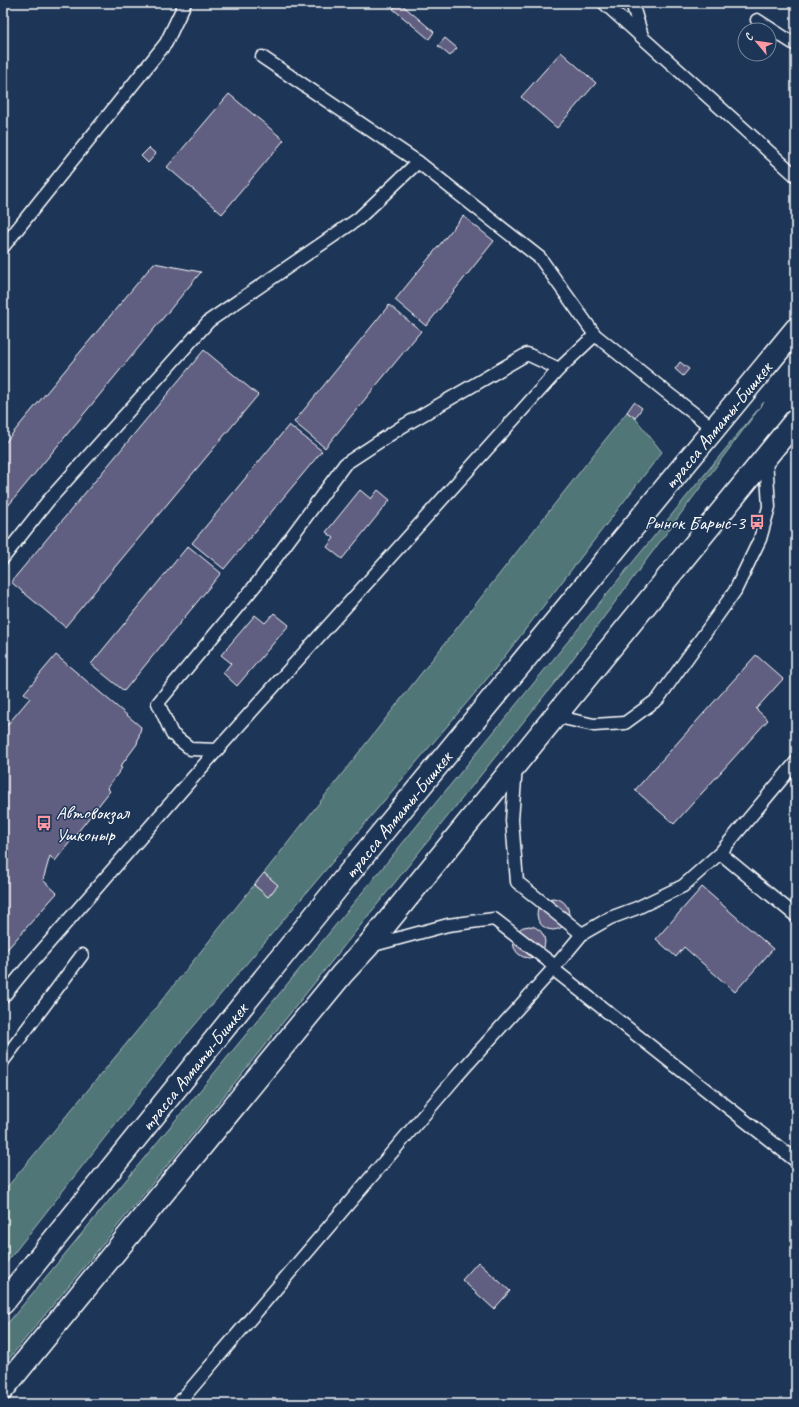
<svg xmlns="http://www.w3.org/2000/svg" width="799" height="1407" font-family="Caveat,sans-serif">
	<rect width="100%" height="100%" fill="#1d3557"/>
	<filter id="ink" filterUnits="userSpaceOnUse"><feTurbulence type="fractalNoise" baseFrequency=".025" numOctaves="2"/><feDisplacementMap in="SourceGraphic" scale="8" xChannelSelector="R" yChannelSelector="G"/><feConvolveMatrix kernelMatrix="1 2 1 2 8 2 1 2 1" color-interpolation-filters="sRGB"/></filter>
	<g filter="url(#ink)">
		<!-- green -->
		<g fill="#517677" stroke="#a8babb">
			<path d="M764 402 560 676 224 1096 3 1366V1329L207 1082Z"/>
			<path d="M627 412 635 418 662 452 491 674 172 1052 3 1267V1192L141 1026 254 885 268 897 278 885 264 873Z"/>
		</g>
		<!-- building -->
		<g fill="#615f81" stroke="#fff">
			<path d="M398 3H400L434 32 429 39 393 9Z"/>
			<path d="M445 38 457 48 450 56 438 46Z"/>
			<path d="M561 52 596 83 557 128 521 97Z"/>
			<path d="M229 94 284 140 222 214 167 167Z"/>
			<path d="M149 148 156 154 148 163 141 156Z"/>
			<path d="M463 216 494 241 426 326 395 300Z"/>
			<path d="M154 263 201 272 3 512V445Z"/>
			<path d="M389 305 421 331 325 448 294 422Z"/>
			<path d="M204 350 258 395 65 627 11 582Z"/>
			<path d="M680 362 689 369 683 376 675 369Z"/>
			<path d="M634 402 642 408 635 418 627 412Z"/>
			<path d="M289 425 322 451 224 569 192 543Z"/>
			<path d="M360 490 371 499 378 490 390 500 342 559 327 547 334 538 326 532Z"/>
			<path d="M188 546 221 573 124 691 91 664Z"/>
			<path d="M274 613 289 625 237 686 223 673 231 663 221 655 255 615 265 623Z"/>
			<path d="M56 655 141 727 137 744 120 767 122 768 107 788 110 791 55 861 50 856 43 880 57 893 3 954V730L30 698 24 693Z"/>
			<path d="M756 655 783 679 756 709 768 720 674 824 635 790Z"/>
			<path d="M264 873 278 885 268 897 254 885Z"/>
			<path d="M702 887 773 949 735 992 684 947 676 957 656 939Z"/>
			<circle cx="553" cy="914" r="16"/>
			<circle cx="529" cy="942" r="16"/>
			<path d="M478 1262 510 1291 494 1309 462 1280Z"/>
		</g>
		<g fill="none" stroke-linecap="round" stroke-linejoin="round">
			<defs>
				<g id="lane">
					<path d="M604 3 796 176"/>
					<path d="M632 3 642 36"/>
					<path d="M757 20 796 45"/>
					<path d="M262 57 418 162 540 258 595 335 670 395 714 429"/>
					<path d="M3 247 166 43 185 3"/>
					<path d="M3 558 48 501 209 321 358 219 418 162"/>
					<path d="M554 716 594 725 625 723 658 699 735 591 760 539 769 507 766 458"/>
					<path d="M217 750 191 749 172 734 158 703 258 582 345 464 403 426 527 354 559 369"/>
					<path d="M516 766 512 820 517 882 582 934"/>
					<path d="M720 853 796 916"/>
					<path d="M370 946 448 925 494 919 555 966"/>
					<path d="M553 969 582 934 610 918 637 908 683 886 720 853 796 762"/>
					<path d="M3 997 25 970 217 750 559 369 595 335"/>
					<path d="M3 1061 82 955"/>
					<path d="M178 1404 457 1076 553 969 796 1161"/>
				</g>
				<g id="highway">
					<path id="s1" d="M3 1303 358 862 796 329"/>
					<path d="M3 1389 342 974 367 947 796 420"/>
				</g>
			</defs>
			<!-- lane casing -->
			<use href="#lane" stroke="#fff" stroke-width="15"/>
			<!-- highway casing -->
			<use href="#highway" stroke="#fff" stroke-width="25"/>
			<!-- lane -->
			<use href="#lane" stroke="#1d3557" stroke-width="12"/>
			<!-- highway -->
			<use href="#highway" stroke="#1d3557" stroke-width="22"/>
		</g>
	</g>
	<!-- icons -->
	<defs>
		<symbol id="bus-bare" viewBox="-9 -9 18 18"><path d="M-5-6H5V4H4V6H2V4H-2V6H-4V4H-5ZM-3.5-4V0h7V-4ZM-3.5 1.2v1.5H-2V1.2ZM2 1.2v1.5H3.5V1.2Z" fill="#ff9aa2" stroke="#1d3557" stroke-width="2.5" paint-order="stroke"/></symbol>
	</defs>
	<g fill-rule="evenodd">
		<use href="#bus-bare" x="746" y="511" width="22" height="22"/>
		<use href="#bus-bare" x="33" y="812" width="22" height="22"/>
	</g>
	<g text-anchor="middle" stroke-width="3" stroke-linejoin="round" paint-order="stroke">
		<!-- street labels -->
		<g font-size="19" fill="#fff" stroke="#1d3557">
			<text dy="7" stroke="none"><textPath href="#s1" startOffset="1132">трасса Алматы-Бишкек</textPath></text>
			<text dy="7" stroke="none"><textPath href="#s1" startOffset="628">трасса Алматы-Бишкек</textPath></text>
			<text dy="7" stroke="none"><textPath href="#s1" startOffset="304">трасса Алматы-Бишкек</textPath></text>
		</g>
		<!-- poi labels -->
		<g font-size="19" fill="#fff" stroke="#1d3557" text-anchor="end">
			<text x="745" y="529">Рынок Барыс-3</text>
			<text x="56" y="819" text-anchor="start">Автовокзал<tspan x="56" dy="22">Ушконыр</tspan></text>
		</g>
	</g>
	<!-- margin -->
	<rect width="799" height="1407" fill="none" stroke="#1d3557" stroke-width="16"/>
	<rect x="8" y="8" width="783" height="1391" fill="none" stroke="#fff" stroke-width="1.5" filter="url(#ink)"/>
	<!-- north arrow -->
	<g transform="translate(757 42) rotate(299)"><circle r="19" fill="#1d3557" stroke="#77869a"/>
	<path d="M0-3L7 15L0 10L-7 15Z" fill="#ff9aa2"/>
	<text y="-6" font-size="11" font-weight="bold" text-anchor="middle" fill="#ffffff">С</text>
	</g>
</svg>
